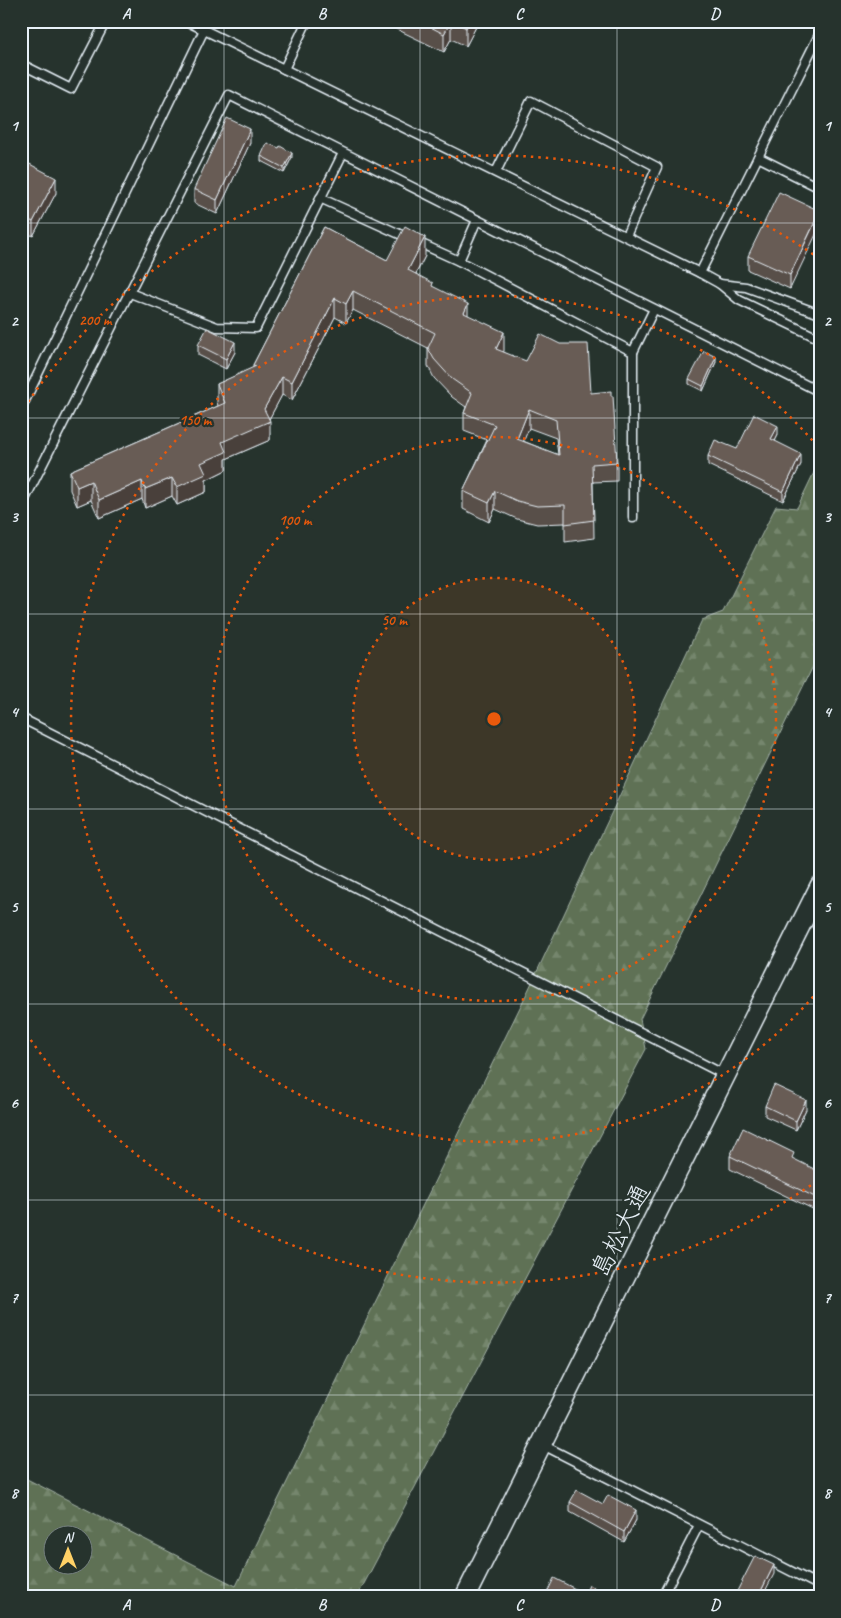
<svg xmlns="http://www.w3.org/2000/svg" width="841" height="1618" font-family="Caveat,'Klee One',sans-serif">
	<defs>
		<pattern id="forest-firs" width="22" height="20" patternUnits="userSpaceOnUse" patternTransform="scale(1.25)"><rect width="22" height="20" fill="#5e7154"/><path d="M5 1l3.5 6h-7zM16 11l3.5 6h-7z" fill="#75866d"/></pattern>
	</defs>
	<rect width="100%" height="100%" fill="#26332d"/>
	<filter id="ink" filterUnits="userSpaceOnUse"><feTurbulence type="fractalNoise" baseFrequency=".02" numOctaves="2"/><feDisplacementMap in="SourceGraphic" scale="10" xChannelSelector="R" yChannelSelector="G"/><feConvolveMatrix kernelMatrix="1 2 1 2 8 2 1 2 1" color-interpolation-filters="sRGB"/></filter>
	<g filter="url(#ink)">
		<!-- forest -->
		<path fill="url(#forest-firs)" stroke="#a3b1a6" fill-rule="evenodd" d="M820 460V652L640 1019 646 1049 357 1597H21V1476L236 1586 527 993 702 620 723 612 776 506 797 508ZM52 1536H82V1566H52Z"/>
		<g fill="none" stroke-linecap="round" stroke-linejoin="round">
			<defs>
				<g id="service">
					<path d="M186 21 700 273 720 284 739 300 820 339"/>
					<path d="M21 64 71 89 106 21"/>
					<path d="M284 69 307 21"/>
					<path d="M758 157 820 188"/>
					<path d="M496 172 531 101 657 167 626 236"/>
					<path d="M320 198 459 261 477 220"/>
					<path d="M459 261 633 352 654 309"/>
					<path d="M700 273 820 33"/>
					<path d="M720 284 746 287 820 314"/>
					<path d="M130 293 217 327 256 328 343 153"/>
					<path d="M633 352V518"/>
					<path d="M21 409 204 30"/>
					<path d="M21 507 229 95 820 392"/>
					<path d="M21 718 725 1075"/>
					<path d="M541 1444 820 1586"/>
					<path d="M662 1597 699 1525"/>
				</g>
				<path id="tertiary" d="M465 1597 820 886"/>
			</defs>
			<!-- service casing -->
			<use href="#service" stroke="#e8f1f8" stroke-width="11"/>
			<!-- tertiary casing -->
			<use href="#tertiary" stroke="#e8f1f8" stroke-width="22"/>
			<!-- service -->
			<use href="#service" stroke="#26332d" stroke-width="8"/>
			<!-- tertiary -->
			<use href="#tertiary" stroke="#26332d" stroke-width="19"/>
		</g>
		<!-- wall -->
		<g fill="#594f48" stroke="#e8f1f8" fill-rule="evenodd">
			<path d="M386 21H479L466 46 451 39 444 52 386 24Z"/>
			<path d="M250 143 217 214 194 203V189Z"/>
			<path d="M261 156 292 157 284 173 261 161Z"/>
			<path d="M21 161 56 193 33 236 21 230Z"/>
			<path d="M820 211 790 289 748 270V256Z"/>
			<path d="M324 227 387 260 425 256 416 274 433 287 468 315 504 351 503 352 591 393 617 462V481L593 482 594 538 565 542V523L537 524 517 519 495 509 489 522 463 509V491L487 440 464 431V413L466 407 452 397 434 378 428 366V348L353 310 346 323 335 317 292 400 282 395 269 419 270 440 226 459V470L206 480V492L177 505 172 496 145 508 142 499 99 518 91 500 77 506 70 490V471L218 406 217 402V384L253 368V365ZM529 428 556 438 558 455 523 441Z"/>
			<path d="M198 345 235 352 226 369 198 355Z"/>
			<path d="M716 362 703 391 689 384V379Z"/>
			<path d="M778 435 775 441 801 464 783 501 708 465V456L737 449Z"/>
			<path d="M765 1106 806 1109 796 1130 765 1116Z"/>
			<path d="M730 1156 820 1172 817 1211 730 1169Z"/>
			<path d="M570 1502 603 1504 636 1520 624 1542 570 1512Z"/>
		</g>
		<!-- shaded-wall -->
		<g fill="#49403b" stroke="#e8f1f8">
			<path d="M451 21V39L444 52V34Z"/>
			<path d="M469 21H479L466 46V28Z"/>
			<path d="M250 129V143L217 214V200Z"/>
			<path d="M292 153V157L284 173V168Z"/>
			<path d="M56 178V193L33 236V222Z"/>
			<path d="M820 212V226L790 289V275Z"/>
			<path d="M425 237V256L408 289V270Z"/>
			<path d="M353 291V310L346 323V304Z"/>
			<path d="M335 298V317L292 400V382Z"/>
			<path d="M468 304V322L464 313Z"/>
			<path d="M504 332V351L496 367V349Z"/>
			<path d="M235 342V352L226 369V359Z"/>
			<path d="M716 357V362L703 391V386Z"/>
			<path d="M282 377V395L267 423 270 421V440L226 459V470L206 480V492L177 505V487L222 442 264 409Z"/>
			<path d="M529 409V428L517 457V439Z"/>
			<path d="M778 426V435L771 449V439Z"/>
			<path d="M801 454V464L783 501V492Z"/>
			<path d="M172 478V496L145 508V489Z"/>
			<path d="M91 481V500L77 506V487Z"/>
			<path d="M142 481V499L99 518V500Z"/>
			<path d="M495 491V509L489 522V503Z"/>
			<path d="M806 1100V1109L796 1130V1121Z"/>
			<path d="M820 1193V1206L817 1211V1198Z"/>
			<path d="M636 1510V1520L624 1542V1532Z"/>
			<path d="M774 1565V1574L762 1597H758Z"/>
		</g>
		<!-- building -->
		<g fill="#685c54" stroke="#e8f1f8" fill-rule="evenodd">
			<path d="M419 21H451L444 34Z"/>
			<path d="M453 21H469L466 28Z"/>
			<path d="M227 118 250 129 217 200 194 189Z"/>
			<path d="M267 143 279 148 280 146 292 153 284 168 261 156Z"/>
			<path d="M22 160 56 178 33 222 21 216V161Z"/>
			<path d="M779 192 820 211 790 275 748 256Z"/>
			<path d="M405 226 425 237 408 270 433 283 432 286 468 304 464 313 504 332 496 349 526 361 540 334 560 344H588L591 393 611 391V396H613L617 462 592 464 594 520 565 524V505L537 506 517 501 495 491 489 503 463 491 495 425 464 413 472 393 452 379 434 359 428 348 435 333 353 291 346 304 335 298 292 382 282 377 264 409 270 421 222 442 226 452 201 463 206 474 177 487 172 478 145 489 142 481 99 500 91 481 77 487 70 471 225 403 217 384 256 366 253 365 324 227 387 260ZM529 409 556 420 559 455 517 439Z"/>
			<path d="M207 328 235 342 226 359 198 345Z"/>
			<path d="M704 351 716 357 703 386 689 379Z"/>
			<path d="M754 414 778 426 771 439 801 454 783 492 708 456 715 440 737 449Z"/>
			<path d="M774 1085 806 1100 796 1121 765 1106Z"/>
			<path d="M743 1128 794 1153 792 1158 820 1172V1193L817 1198 730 1156Z"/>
			<path d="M577 1490 603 1504 608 1495 636 1510 624 1532 570 1502Z"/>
			<path d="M755 1556 774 1565 758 1597H734Z"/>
			<path d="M554 1578 585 1594 589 1585 612 1597H545Z"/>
		</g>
	</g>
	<!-- grid -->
	<path fill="none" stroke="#e8f1f8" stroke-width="1" stroke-opacity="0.55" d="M224 21V1597M420 21V1597M617 21V1597M21 223H820M21 418H820M21 614H820M21 809H820M21 1004H820M21 1200H820M21 1395H820"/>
	<!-- distance rings -->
	<circle cx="494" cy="719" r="141" fill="#e8590c" fill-opacity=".12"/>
	<g fill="none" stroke="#e8590c" stroke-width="2.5" stroke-dasharray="2.5 5">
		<circle cx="494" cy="719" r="141"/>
		<circle cx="494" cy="719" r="282"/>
		<path d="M818 991A423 423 0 1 1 818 447"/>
		<path d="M817 1181A564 564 0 0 1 24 1030M24 408A564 564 0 0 1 817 257"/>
	</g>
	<g text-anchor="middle" stroke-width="4.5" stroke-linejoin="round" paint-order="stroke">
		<!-- street labels -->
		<g font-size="25" fill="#e8f1f8" stroke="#26332d">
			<text transform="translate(620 1230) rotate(-63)" y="9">島松大通</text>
		</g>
	</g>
	<circle cx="494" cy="719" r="8" fill="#e8590c" stroke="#26332d" stroke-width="2.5"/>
	<g font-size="15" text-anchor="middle" font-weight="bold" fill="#e8590c" stroke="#26332d" stroke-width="4.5" stroke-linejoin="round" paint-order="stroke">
		<text x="95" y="325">200 m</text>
		<text x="195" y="425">150 m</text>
		<text x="295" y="525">100 m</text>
		<text x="394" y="625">50 m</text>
	</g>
	<!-- margin -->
	<rect width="841" height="1618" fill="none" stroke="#26332d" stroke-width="55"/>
	<!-- north arrow -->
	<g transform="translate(68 1550)"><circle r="24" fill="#26332d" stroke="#747f7e"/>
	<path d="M0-4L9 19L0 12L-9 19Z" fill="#ffd166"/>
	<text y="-8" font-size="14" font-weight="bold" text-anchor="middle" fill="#e8f1f8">N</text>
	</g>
	<rect x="28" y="28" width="786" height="1562" fill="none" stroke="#e8f1f8" stroke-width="2"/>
	<g font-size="16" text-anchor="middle" font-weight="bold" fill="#e8f1f8">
		<text x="126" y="19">A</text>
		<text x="322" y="19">B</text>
		<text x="519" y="19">C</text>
		<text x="715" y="19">D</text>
		<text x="14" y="131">1</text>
		<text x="827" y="131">1</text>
		<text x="14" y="326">2</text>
		<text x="827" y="326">2</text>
		<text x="14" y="522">3</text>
		<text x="827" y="522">3</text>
		<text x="14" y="717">4</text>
		<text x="827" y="717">4</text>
		<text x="14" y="912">5</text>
		<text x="827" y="912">5</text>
		<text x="14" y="1108">6</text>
		<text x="827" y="1108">6</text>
		<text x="14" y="1303">7</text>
		<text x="827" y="1303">7</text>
		<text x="14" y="1498">8</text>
		<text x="827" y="1498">8</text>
		<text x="126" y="1610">A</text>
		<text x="322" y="1610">B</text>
		<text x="519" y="1610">C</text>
		<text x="715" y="1610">D</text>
	</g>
</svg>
